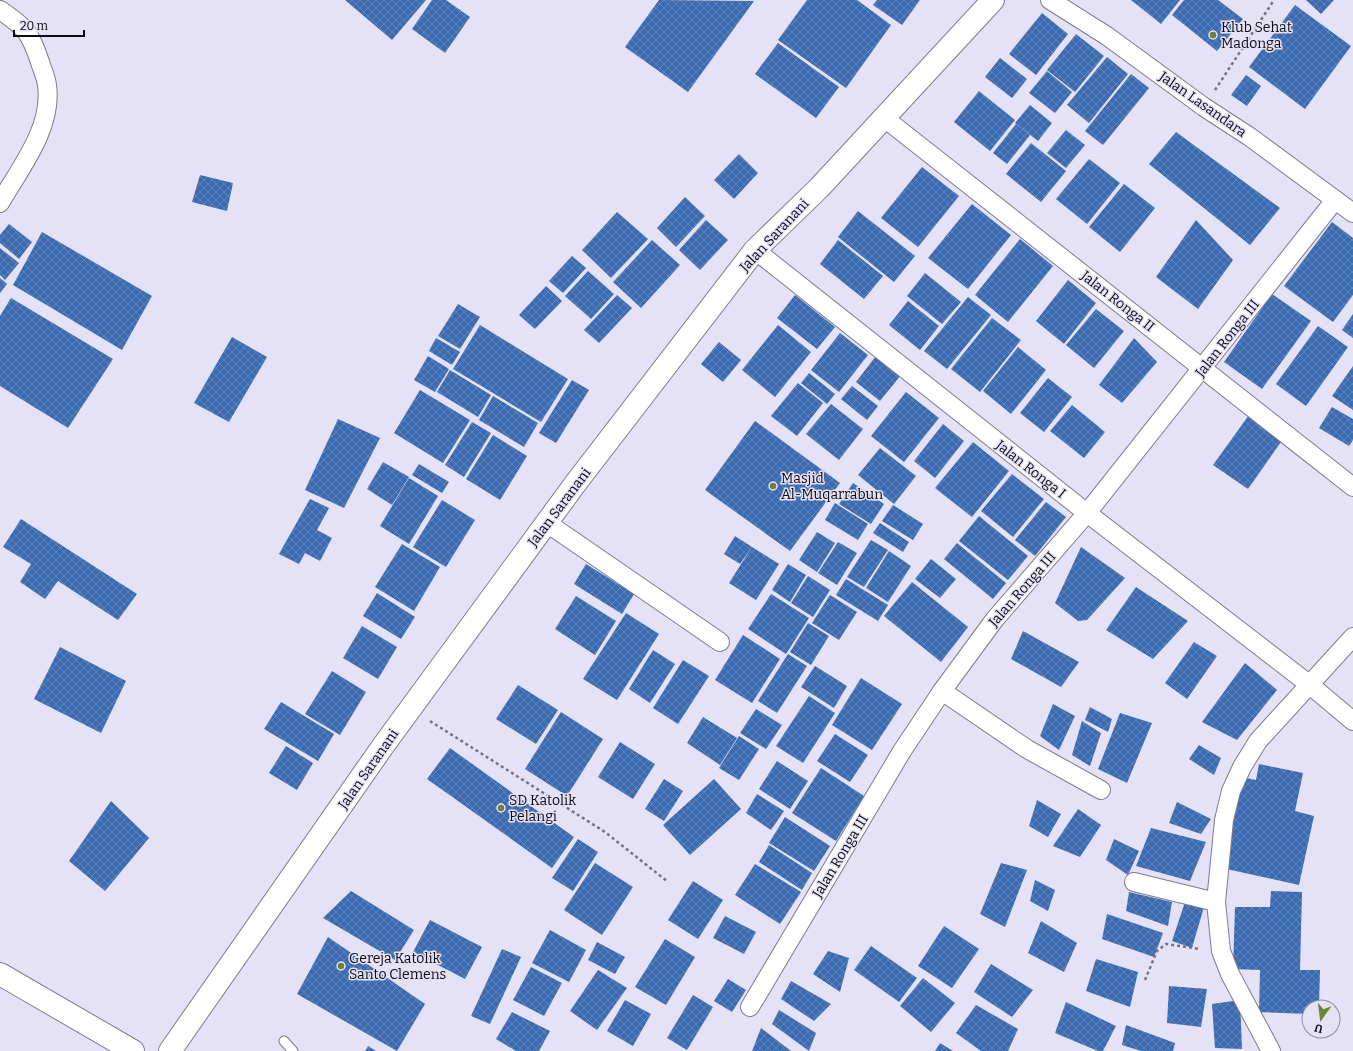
<svg xmlns="http://www.w3.org/2000/svg" width="1353" height="1051" font-family="Bitter,serif">
	<defs>
		<pattern id="building-cross-hatch" width="8" height="8" patternUnits="userSpaceOnUse"><rect width="8" height="8" fill="#3b6bb2"/><path d="M0 0l8 8M0 8l8-8" fill="none" stroke="#6082b4"/></pattern>
	</defs>
	<rect width="100%" height="100%" fill="#e5e2f7"/>
	<!-- building -->
	<g fill="url(#building-cross-hatch)">
		<path d="M345 0H426L392 40Z"/>
		<path d="M432 0H446L470 17 445 53 412 29Z"/>
		<path d="M659 0 754 1 688 92 625 47Z"/>
		<path d="M807 0H857L891 25 846 88 778 40Z"/>
		<path d="M877 0H920L902 25 873 5Z"/>
		<path d="M1131 0H1180L1161 24Z"/>
		<path d="M1184 0H1218L1243 19 1217 51 1172 15Z"/>
		<path d="M1306 0H1334L1321 14Z"/>
		<path d="M1295 5 1351 46 1305 109 1249 67Z"/>
		<path d="M1042 13 1068 34 1036 75 1009 54Z"/>
		<path d="M1076 34 1104 56 1075 92 1047 70Z"/>
		<path d="M778 43 839 87 816 118 755 74Z"/>
		<path d="M1107 57 1128 74 1089 123 1067 105Z"/>
		<path d="M1000 58 1027 79 1012 98 985 77Z"/>
		<path d="M1047 71 1072 92 1055 113 1029 93Z"/>
		<path d="M1131 74 1149 88 1103 145 1085 131Z"/>
		<path d="M1246 75 1261 86 1247 106 1231 95Z"/>
		<path d="M979 91 1015 120 990 151 954 122Z"/>
		<path d="M1030 105 1052 123 1038 141 1015 123Z"/>
		<path d="M1016 124 1030 135 1007 164 993 153Z"/>
		<path d="M1066 130 1085 145 1066 168 1047 153Z"/>
		<path d="M1176 132 1280 208 1250 245 1149 164Z"/>
		<path d="M1031 143 1066 171 1041 202 1006 174Z"/>
		<path d="M739 154 758 173 734 199 714 180Z"/>
		<path d="M1089 159 1120 183 1087 224 1056 199Z"/>
		<path d="M922 167 959 196 918 247 881 218Z"/>
		<path d="M200 175 233 183 227 211 192 202Z"/>
		<path d="M1124 184 1155 208 1120 252 1089 227Z"/>
		<path d="M685 197 705 216 676 247 657 228Z"/>
		<path d="M972 204 1011 235 968 289 928 258Z"/>
		<path d="M858 211 915 256 894 282 838 237Z"/>
		<path d="M617 212 648 239 611 278 582 250Z"/>
		<path d="M706 220 728 240 700 270 679 250Z"/>
		<path d="M1196 220 1233 260 1198 309 1156 277Z"/>
		<path d="M1332 222 1353 238V295L1333 322 1284 286Z"/>
		<path d="M9 224 32 242 19 259 0 243V235Z"/>
		<path d="M42 232 152 296 122 350 13 285Z"/>
		<path d="M1020 239 1053 266 1008 322 975 295Z"/>
		<path d="M652 240 680 265 641 308 613 282Z"/>
		<path d="M838 240 883 276 864 299 820 264Z"/>
		<path d="M0 248 19 263 5 280 0 275Z"/>
		<path d="M572 256 586 268 563 293 549 281Z"/>
		<path d="M588 271 614 294 591 319 565 296Z"/>
		<path d="M925 273 961 302 942 324 907 296Z"/>
		<path d="M0 278 7 284 0 293Z"/>
		<path d="M1068 280 1096 303 1064 344 1036 321Z"/>
		<path d="M546 286 562 301 535 329 519 315Z"/>
		<path d="M1272 294 1311 321 1262 389 1224 362Z"/>
		<path d="M617 295 632 308 599 343 584 330Z"/>
		<path d="M795 295 835 327 817 349 777 318Z"/>
		<path d="M968 297 991 315 947 369 924 351Z"/>
		<path d="M11 298 113 359 68 428 0 386V316Z"/>
		<path d="M908 301 939 326 920 350 889 325Z"/>
		<path d="M458 304 480 317 460 349 438 336Z"/>
		<path d="M1096 309 1124 331 1094 368 1066 345Z"/>
		<path d="M1353 314V338L1342 330Z"/>
		<path d="M992 318 1021 340 980 392 951 369Z"/>
		<path d="M480 325 568 379 541 422 453 369Z"/>
		<path d="M778 325 811 352 775 397 742 370Z"/>
		<path d="M1318 326 1348 347 1306 406 1276 384Z"/>
		<path d="M840 333 868 355 839 392 811 370Z"/>
		<path d="M232 337 267 357 229 422 194 403Z"/>
		<path d="M436 338 460 352 452 365 429 351Z"/>
		<path d="M1134 338 1157 362 1122 403 1099 385Z"/>
		<path d="M719 342 741 360 723 382 701 364Z"/>
		<path d="M1018 347 1046 370 1011 414 983 391Z"/>
		<path d="M428 356 449 369 435 392 414 380Z"/>
		<path d="M876 356 901 375 880 401 856 382Z"/>
		<path d="M1353 366V410L1332 396Z"/>
		<path d="M450 370 491 395 478 417 437 392Z"/>
		<path d="M809 373 835 394 827 404 801 383Z"/>
		<path d="M1048 378 1072 397 1044 432 1020 413Z"/>
		<path d="M572 380 589 390 556 443 539 433Z"/>
		<path d="M798 383 823 403 797 436 771 416Z"/>
		<path d="M852 386 878 406 867 420 841 399Z"/>
		<path d="M420 390 470 420 443 463 394 433Z"/>
		<path d="M906 392 939 418 904 462 871 436Z"/>
		<path d="M493 396 538 423 524 447 479 420Z"/>
		<path d="M831 404 863 429 839 460 806 434Z"/>
		<path d="M1072 405 1105 432 1084 458 1050 431Z"/>
		<path d="M1332 407 1353 419V440L1349 446 1319 428Z"/>
		<path d="M1249 415 1283 439 1248 489 1213 465Z"/>
		<path d="M338 419 380 438 344 508 305 490Z"/>
		<path d="M755 421 840 483 790 551 705 490Z"/>
		<path d="M472 422 491 433 464 477 445 465Z"/>
		<path d="M943 424 964 441 935 478 914 461Z"/>
		<path d="M493 435 527 456 500 500 466 479Z"/>
		<path d="M973 442 1009 471 972 517 935 488Z"/>
		<path d="M880 448 916 476 894 504 858 475Z"/>
		<path d="M383 462 409 477 392 505 367 489Z"/>
		<path d="M419 464 449 482 442 493 412 475Z"/>
		<path d="M1012 474 1044 499 1013 537 981 511Z"/>
		<path d="M409 478 438 496 409 544 380 526Z"/>
		<path d="M853 483 884 504 871 524 839 504Z"/>
		<path d="M310 499 329 508 317 530 332 538 320 561 305 553 299 564 279 554Z"/>
		<path d="M442 500 475 520 446 567 413 547Z"/>
		<path d="M1046 502 1066 517 1035 556 1015 540Z"/>
		<path d="M835 503 868 524 858 540 825 520Z"/>
		<path d="M893 505 923 524 913 540 882 521Z"/>
		<path d="M979 516 1028 556 1008 580 959 541Z"/>
		<path d="M21 519 137 594 118 620 58 581 45 599 20 582 31 564 3 547Z"/>
		<path d="M880 523 909 542 903 552 873 533Z"/>
		<path d="M817 532 835 543 817 572 799 560Z"/>
		<path d="M735 536 752 547 740 564 724 554Z"/>
		<path d="M871 540 888 550 864 587 847 577Z"/>
		<path d="M838 542 857 553 837 585 818 573Z"/>
		<path d="M957 543 1006 583 993 599 944 559Z"/>
		<path d="M402 544 440 567 414 611 375 587Z"/>
		<path d="M752 547 779 564 756 600 729 583Z"/>
		<path d="M1081 547 1125 578 1087 620 1078 621 1055 603Z"/>
		<path d="M889 551 911 566 888 602 866 588Z"/>
		<path d="M931 559 956 579 940 598 915 579Z"/>
		<path d="M586 564 634 594 622 614 574 584Z"/>
		<path d="M788 564 806 575 790 602 772 590Z"/>
		<path d="M808 576 830 590 813 617 791 603Z"/>
		<path d="M846 579 888 605 878 621 836 595Z"/>
		<path d="M912 582 968 627 941 662 884 616Z"/>
		<path d="M1136 587 1188 621 1153 659 1106 630Z"/>
		<path d="M377 593 415 617 401 639 363 616Z"/>
		<path d="M771 594 809 618 786 654 748 629Z"/>
		<path d="M830 595 857 612 839 640 812 623Z"/>
		<path d="M576 596 616 621 595 655 555 629Z"/>
		<path d="M626 613 659 634 617 700 583 679Z"/>
		<path d="M808 623 829 636 811 665 790 652Z"/>
		<path d="M362 626 397 647 378 679 343 658Z"/>
		<path d="M1023 631 1079 662 1061 687 1011 659Z"/>
		<path d="M743 635 780 659 752 703 715 680Z"/>
		<path d="M1194 642 1217 656 1187 699 1165 683Z"/>
		<path d="M60 647 126 681 101 733 34 699Z"/>
		<path d="M653 650 675 664 650 703 629 689Z"/>
		<path d="M788 654 807 666 777 713 758 701Z"/>
		<path d="M683 660 709 676 678 724 653 708Z"/>
		<path d="M1245 663 1277 690 1237 740 1202 722Z"/>
		<path d="M815 666 847 686 834 708 801 687Z"/>
		<path d="M332 671 366 692 340 735 305 714Z"/>
		<path d="M861 678 902 704 872 750 832 725Z"/>
		<path d="M518 685 558 710 536 744 496 719Z"/>
		<path d="M809 696 835 713 803 763 776 746Z"/>
		<path d="M281 702 334 734 318 761 264 729Z"/>
		<path d="M1053 704 1075 716 1059 750 1040 736Z"/>
		<path d="M1090 707 1112 719 1108 732 1085 720Z"/>
		<path d="M756 709 782 725 766 749 740 733Z"/>
		<path d="M561 712 603 739 567 796 525 769Z"/>
		<path d="M1120 713 1152 723 1127 783 1098 769Z"/>
		<path d="M703 717 737 738 720 765 687 743Z"/>
		<path d="M1082 721 1101 733 1090 766 1072 755Z"/>
		<path d="M835 734 868 755 850 782 817 761Z"/>
		<path d="M739 736 759 749 739 780 719 768Z"/>
		<path d="M620 742 655 764 633 799 598 777Z"/>
		<path d="M1199 745 1221 758 1214 775 1189 759Z"/>
		<path d="M286 746 313 763 297 790 269 773Z"/>
		<path d="M450 748 574 837 552 868 427 779Z"/>
		<path d="M777 761 808 781 790 809 759 789Z"/>
		<path d="M1259 764 1303 773 1295 811 1314 816 1299 885 1222 868 1242 777 1256 780Z"/>
		<path d="M821 768 864 796 836 841 792 813Z"/>
		<path d="M664 779 683 791 664 821 645 809Z"/>
		<path d="M714 779 741 809 690 855 663 825Z"/>
		<path d="M757 794 784 811 771 830 746 813Z"/>
		<path d="M1037 800 1061 814 1048 837 1029 826Z"/>
		<path d="M111 801 149 838 105 891 69 861Z"/>
		<path d="M1177 802 1211 819 1201 834 1169 823Z"/>
		<path d="M1078 809 1101 825 1080 857 1053 846Z"/>
		<path d="M785 817 830 846 814 871 769 843Z"/>
		<path d="M1151 828 1206 842 1190 881 1136 866Z"/>
		<path d="M578 839 598 852 573 891 552 878Z"/>
		<path d="M1114 839 1139 851 1128 875 1106 860Z"/>
		<path d="M769 845 812 873 802 890 759 862Z"/>
		<path d="M595 863 633 887 602 935 564 910Z"/>
		<path d="M1001 863 1027 870 1005 927 980 914Z"/>
		<path d="M755 864 801 892 780 924 735 895Z"/>
		<path d="M1035 880 1055 890 1048 911 1030 901Z"/>
		<path d="M693 881 723 900 698 939 668 920Z"/>
		<path d="M351 891 414 930 395 960 323 918Z"/>
		<path d="M1271 891 1302 892 1300 970H1320L1319 1007H1309V1014L1259 1012 1260 970 1233 969 1235 907H1270Z"/>
		<path d="M1129 892 1172 902 1168 926 1126 911Z"/>
		<path d="M1185 902 1204 907 1192 948 1172 941Z"/>
		<path d="M1107 914 1163 933 1154 957 1102 939Z"/>
		<path d="M725 916 756 932 744 954 713 938Z"/>
		<path d="M430 920 482 947 465 979 413 952Z"/>
		<path d="M1041 921 1077 943 1064 972 1028 953Z"/>
		<path d="M944 926 979 949 952 988 918 966Z"/>
		<path d="M550 930 586 950 569 982 532 963Z"/>
		<path d="M328 937 425 1004 397 1051 297 994Z"/>
		<path d="M665 939 695 957 666 1005 635 987Z"/>
		<path d="M597 942 625 957 615 974 588 960Z"/>
		<path d="M871 946 917 978 899 1002 854 970Z"/>
		<path d="M502 949 521 957 490 1024 471 1016Z"/>
		<path d="M828 951 849 958 840 992 813 974Z"/>
		<path d="M1096 959 1138 972 1130 1007 1086 991Z"/>
		<path d="M991 964 1033 990 1012 1017 974 992Z"/>
		<path d="M531 967 562 983 544 1016 513 1000Z"/>
		<path d="M598 970 627 988 597 1030 570 1011Z"/>
		<path d="M923 978 955 1003 931 1032 900 1006Z"/>
		<path d="M728 979 746 990 732 1012 714 1001Z"/>
		<path d="M791 981 831 1004 814 1021 781 999Z"/>
		<path d="M1169 986 1207 989 1201 1027 1167 1023Z"/>
		<path d="M693 995 713 1007 687 1050 667 1038Z"/>
		<path d="M625 1000 651 1014 633 1046 607 1031Z"/>
		<path d="M1240 1000 1242 1049 1215 1048 1212 1004Z"/>
		<path d="M1066 1002 1116 1026 1103 1051H1098L1055 1033Z"/>
		<path d="M976 1005 1018 1029 1008 1051H981L956 1033Z"/>
		<path d="M779 1010 816 1033 809 1051 772 1024Z"/>
		<path d="M512 1012 550 1031 539 1051H516L496 1039Z"/>
		<path d="M1126 1025 1175 1043 1173 1051H1141L1122 1045Z"/>
		<path d="M761 1028 791 1051H752Z"/>
		<path d="M940 1043 953 1051H935Z"/>
		<path d="M368 1046 376 1051H365Z"/>
	</g>
	<g fill="none" stroke-linecap="round" stroke-linejoin="round">
		<defs>
			<path id="lane" d="M284 1041 293 1051"/>
			<g id="street">
				<path d="M1050 0 1107 36 1204 107 1250 137 1353 213"/>
				<path d="M0 10C26 28 30 32 40 62 42 69 46 77 47 85 53 128 20 168 0 203"/>
				<path d="M883 117 1353 487"/>
				<path d="M755 250 1087 513 1310 685 1353 721"/>
				<path d="M547 523 720 642"/>
				<path d="M942 691 1027 749 1101 790"/>
				<path d="M1134 882 1216 902"/>
				<path d="M750 1007 902 751 942 691 995 619 1087 513 1335 200"/>
				<path d="M1271 1051 1230 974 1221 951 1216 902 1224 820 1231 791 1242 767 1258 741 1353 637"/>
			</g>
			<path id="secondary" d="M170 1051 383 746 575 484 755 250 819 188 993 0"/>
			<path id="highway" d="M0 974 133 1051"/>
		</defs>
		<!-- lane casing -->
		<use href="#lane" stroke="#7e7b8e" stroke-width="11"/>
		<!-- street casing -->
		<use href="#street" stroke="#7e7b8e" stroke-width="20"/>
		<!-- secondary casing -->
		<use href="#secondary" stroke="#7e7b8e" stroke-width="24"/>
		<!-- highway casing -->
		<use href="#highway" stroke="#7e7b8e" stroke-width="24"/>
		<!-- path -->
		<g stroke="#757381" stroke-width="2.5" stroke-dasharray="3 3" stroke-linecap="butt">
			<path d="M1215 90 1274 0"/>
			<path d="M430 721 605 832 668 882"/>
			<path d="M1145 980 1157 951 1166 944 1200 949"/>
		</g>
		<!-- lane -->
		<use href="#lane" stroke="#fff" stroke-width="9"/>
		<!-- street -->
		<use href="#street" stroke="#fff" stroke-width="18"/>
		<!-- secondary -->
		<use href="#secondary" stroke="#fff" stroke-width="22"/>
		<!-- highway -->
		<use href="#highway" stroke="#fff" stroke-width="22"/>
	</g>
	<!-- markers -->
	<g fill="#708333" stroke="#e5e2f7" stroke-width="1.5">
		<circle cx="1213" cy="35" r="4"/>
		<circle cx="773" cy="486" r="4"/>
		<circle cx="501" cy="808" r="4"/>
		<circle cx="341" cy="966" r="4"/>
	</g>
	<g text-anchor="middle" stroke-width="3" stroke-linejoin="round" paint-order="stroke">
		<!-- poi labels -->
		<g font-size="14" fill="#0b0a11" stroke="#e5e2f7" text-anchor="start">
			<text x="1221" y="32">Klub Sehat<tspan x="1221" dy="16">Madonga</tspan></text>
			<text x="781" y="483">Masjid<tspan x="781" dy="16">Al-Muqarrabun</tspan></text>
			<text x="509" y="805">SD Katolik<tspan x="509" dy="16">Pelangi</tspan></text>
			<text x="349" y="963">Gereja Katolik<tspan x="349" dy="16">Santo Clemens</tspan></text>
		</g>
		<!-- street labels -->
		<g font-size="14" fill="#0b0a11" stroke="#e5e2f7">
			<text transform="translate(1203 104) rotate(35)" y="5">Jalan Lasandara</text>
			<text transform="translate(774 235) rotate(-47)" y="5">Jalan Saranani</text>
			<text transform="translate(1118 301) rotate(38)" y="5">Jalan Ronga II</text>
			<text transform="translate(1227 338) rotate(-52)" y="5">Jalan Ronga III</text>
			<text transform="translate(1031 469) rotate(38)" y="5">Jalan Ronga I</text>
			<text transform="translate(559 507) rotate(-53)" y="5">Jalan Saranani</text>
			<text transform="translate(1022 589) rotate(-49)" y="5">Jalan Ronga III</text>
			<text transform="translate(368 769) rotate(-55)" y="5">Jalan Saranani</text>
			<text transform="translate(840 856) rotate(-59)" y="5">Jalan Ronga III</text>
		</g>
	</g>
	<!-- north arrow -->
	<g transform="translate(1321 1019) rotate(194)"><circle r="19" fill="#e5e2f7" stroke="#8e8c9b"/>
	<path d="M0-3L7 15L0 10L-7 15Z" fill="#708333"/>
	<text y="-6" font-size="11" font-weight="bold" text-anchor="middle" fill="#0b0a11">U</text>
	</g>
	<!-- scale -->
	<path d="M14 30v6h70v-6" fill="none" stroke="#0b0a11" stroke-width="2"/>
	<text x="20" y="30" font-size="12" fill="#0b0a11" stroke="#e5e2f7" stroke-width="3" paint-order="stroke">20 m</text>
</svg>
